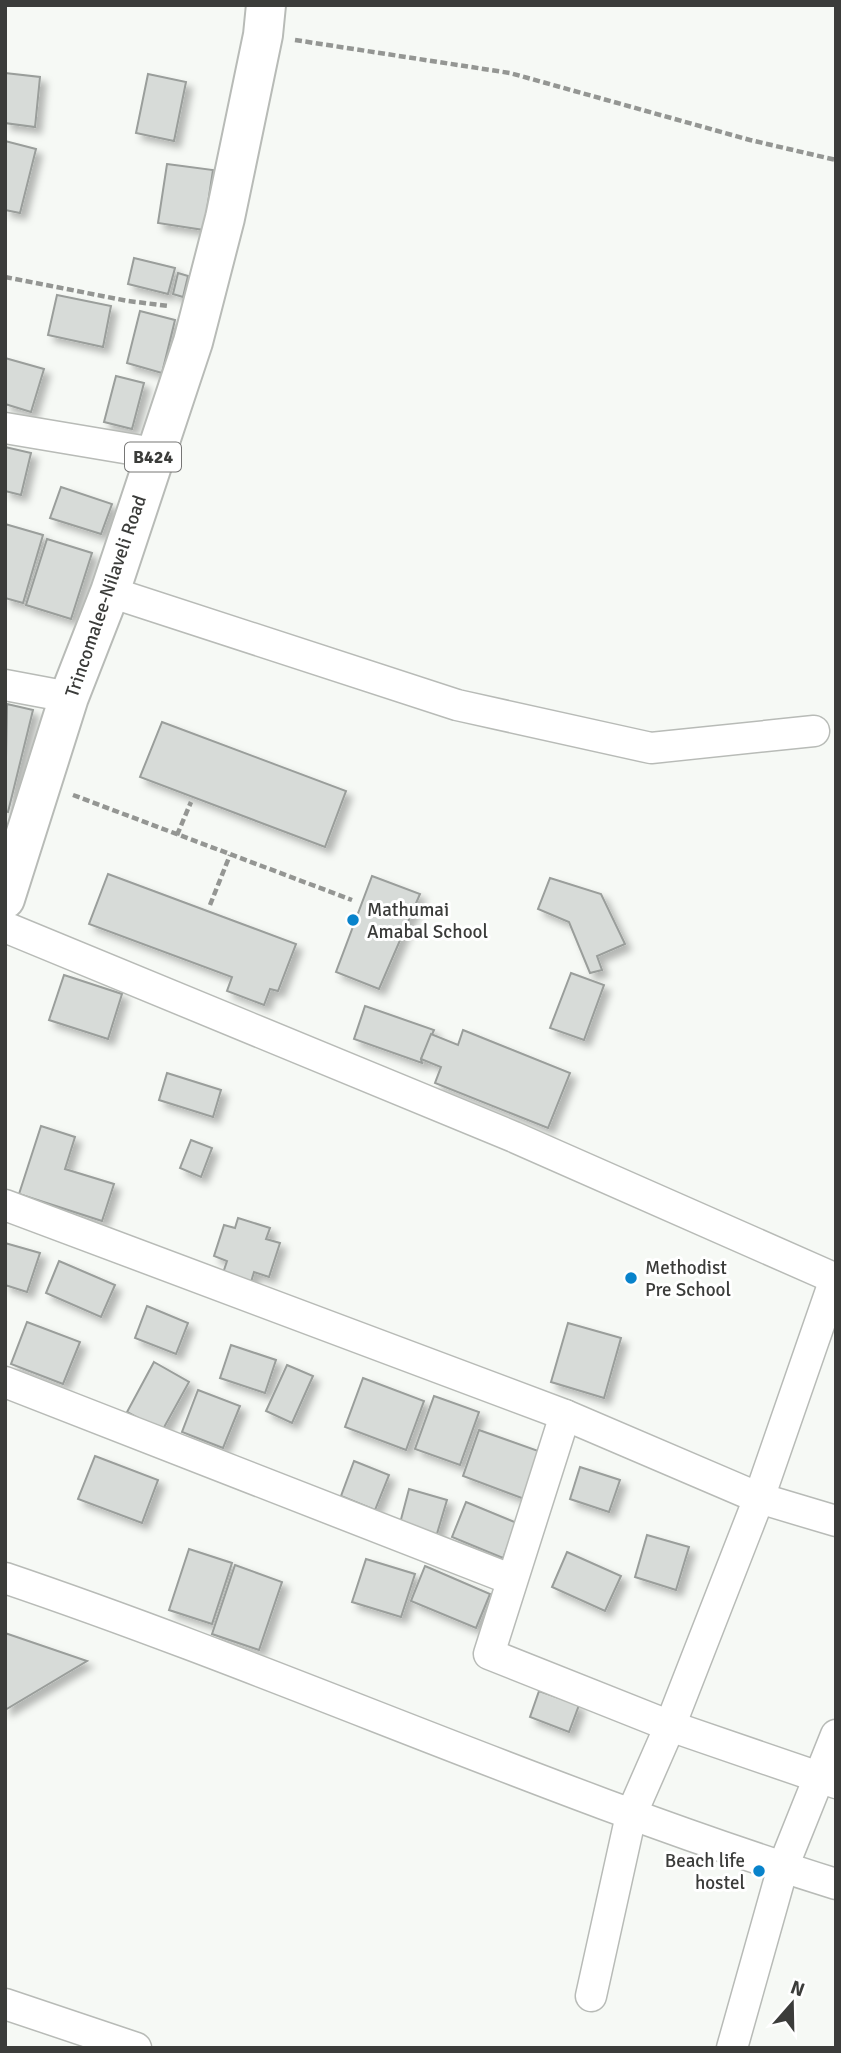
<svg xmlns="http://www.w3.org/2000/svg" width="841" height="2053" font-family="Signika,sans-serif">
	<defs>
		<filter id="shadow"><feDropShadow dx="6" dy="6" stdDeviation="3.5" flood-color="#0004"/></filter>
	</defs>
	<rect width="100%" height="100%" fill="#f6f9f5"/>
	<!-- building -->
	<g fill="#d7dbd8" stroke="#9a9e9b" stroke-width="2" filter="url(#shadow)">
		<path d="M5 73 40 77 35 127 5 123Z"/>
		<path d="M148 74 186 82 174 141 136 133Z"/>
		<path d="M5 141 36 149 20 213 5 210Z"/>
		<path d="M167 164 213 170 204 230 158 223Z"/>
		<path d="M134 258 175 268 168 294 128 284Z"/>
		<path d="M178 273 188 276 183 297 173 294Z"/>
		<path d="M57 295 111 306 103 347 48 335Z"/>
		<path d="M140 311 175 320 162 373 127 363Z"/>
		<path d="M5 358 44 369 31 412 5 404Z"/>
		<path d="M116 376 144 383 132 429 104 422Z"/>
		<path d="M5 447 31 453 21 495 5 491Z"/>
		<path d="M61 487 112 504 101 534 50 518Z"/>
		<path d="M5 524 43 535 23 603 5 598Z"/>
		<path d="M47 539 92 553 71 619 26 605Z"/>
		<path d="M7 704 33 710 8 812 5 811Z"/>
		<path d="M162 722 346 791 325 847 140 777Z"/>
		<path d="M108 874 296 944 278 991 270 989 264 1005 227 991 232 977 89 924Z"/>
		<path d="M372 876 420 894 379 989 336 972Z"/>
		<path d="M550 878 601 894 625 944 597 956 602 970 590 973 569 922 538 909Z"/>
		<path d="M571 973 604 985 584 1040 550 1028Z"/>
		<path d="M64 975 122 994 108 1039 49 1020Z"/>
		<path d="M365 1006 434 1030 421 1059 422 1063 354 1039Z"/>
		<path d="M463 1030 570 1073 548 1128 435 1083 441 1067 421 1059 431 1034 458 1045Z"/>
		<path d="M167 1073 221 1090 213 1117 159 1100Z"/>
		<path d="M41 1126 75 1137 65 1169 114 1184 102 1221 19 1194Z"/>
		<path d="M191 1140 212 1148 201 1177 180 1168Z"/>
		<path d="M238 1218 270 1228 266 1239 280 1243 269 1277 254 1272 251 1282 223 1273 227 1261 214 1256 224 1225 235 1228Z"/>
		<path d="M5 1243 40 1253 27 1292 5 1285Z"/>
		<path d="M59 1261 115 1285 101 1317 46 1293Z"/>
		<path d="M147 1306 188 1323 176 1354 135 1338Z"/>
		<path d="M27 1322 80 1342 63 1384 11 1364Z"/>
		<path d="M568 1323 621 1338 604 1398 551 1382Z"/>
		<path d="M231 1345 276 1360 265 1393 220 1378Z"/>
		<path d="M154 1362 189 1382 162 1431 127 1412Z"/>
		<path d="M287 1365 313 1376 292 1423 266 1411Z"/>
		<path d="M363 1378 424 1401 406 1450 345 1427Z"/>
		<path d="M198 1390 240 1406 223 1448 182 1432Z"/>
		<path d="M434 1396 479 1412 460 1465 415 1449Z"/>
		<path d="M479 1430 544 1453 527 1500 463 1476Z"/>
		<path d="M95 1456 158 1480 142 1523 78 1499Z"/>
		<path d="M354 1461 389 1475 375 1510 341 1496Z"/>
		<path d="M580 1467 620 1480 609 1512 570 1499Z"/>
		<path d="M409 1489 447 1500 436 1537 399 1527Z"/>
		<path d="M466 1502 517 1523 503 1558 452 1537Z"/>
		<path d="M647 1535 689 1547 676 1590 635 1577Z"/>
		<path d="M189 1549 232 1563 212 1624 169 1610Z"/>
		<path d="M567 1552 621 1576 605 1611 552 1587Z"/>
		<path d="M366 1559 415 1574 401 1617 352 1602Z"/>
		<path d="M235 1565 282 1582 259 1650 212 1634Z"/>
		<path d="M425 1566 490 1594 476 1628 411 1601Z"/>
		<path d="M5 1633 87 1661 5 1710Z"/>
		<path d="M539 1691 579 1705 569 1732 530 1717Z"/>
	</g>
	<g fill="none" stroke-linecap="round" stroke-linejoin="round">
		<defs>
			<g id="street">
				<path d="M5 428 154 453"/>
				<path d="M110 592 457 705 651 748 814 731"/>
				<path d="M5 685 69 697"/>
				<path d="M5 927 514 1137 836 1279"/>
				<path d="M5 1205 565 1415 759 1498 836 1521"/>
				<path d="M5 1382 510 1579"/>
				<path d="M565 1415 489 1654 670 1726 836 1783"/>
				<path d="M5 1578C285 1673 554 1796 836 1884"/>
				<path d="M591 1996 631 1815 670 1726 759 1498 835 1279"/>
				<path d="M5 2004 136 2048"/>
				<path d="M732 2048 783 1867 836 1735"/>
			</g>
			<path id="primary" d="M5 899 69 697 110 592 193 342 225 218 263 35 266 5"/>
		</defs>
		<!-- street casing -->
		<use href="#street" stroke="#b8bbb7" stroke-width="33"/>
		<!-- primary casing -->
		<use href="#primary" stroke="#b8bbb7" stroke-width="42"/>
		<!-- path -->
		<g stroke="#949693" stroke-width="4.5" stroke-dasharray="7 3.5" stroke-linecap="butt">
			<path d="M295 40 510 73 750 140 836 160"/>
			<path d="M5 277 128 301 169 306"/>
			<path d="M73 795 352 900"/>
			<path d="M177 835 191 802"/>
			<path d="M210 905 230 855"/>
		</g>
		<!-- street -->
		<use href="#street" stroke="#fff" stroke-width="30"/>
		<!-- primary -->
		<use href="#primary" stroke="#fff" stroke-width="38"/>
	</g>
	<!-- markers -->
	<g fill="#0883cb" stroke="#fff" stroke-width="2.5">
		<circle cx="353" cy="920" r="7"/>
		<circle cx="631" cy="1278" r="7"/>
		<circle cx="759" cy="1871" r="7"/>
	</g>
	<g text-anchor="middle" stroke-width="6" stroke-linejoin="round" paint-order="stroke">
		<!-- shield labels -->
		<rect fill="#fff" stroke="#767675" stroke-width="2" x="125" y="442.5" width="56" height="29" rx="5"/>
		<g font-size="18" font-weight="bold" fill="#3b3c3a">
			<text x="153" y="463">B424</text>
		</g>
		<!-- street labels -->
		<g font-size="19" fill="#3b3c3a" stroke="#fff">
			<text transform="translate(105 596) rotate(-71)" y="7">Trincomalee-Nilaveli Road</text>
		</g>
		<!-- poi labels -->
		<g font-size="19" fill="#3b3c3a" stroke="#fff" text-anchor="start">
			<text x="367" y="916">Mathumai<tspan x="367" dy="22">Amabal School</tspan></text>
			<text x="645" y="1274">Methodist<tspan x="645" dy="22">Pre School</tspan></text>
			<text x="745" y="1867" text-anchor="end">Beach life<tspan x="745" dy="22">hostel</tspan></text>
		</g>
	</g>
	<!-- border -->
	<rect width="841" height="2053" fill="none" stroke="#3b3c3a" stroke-width="14"/>
	<!-- north arrow -->
	<g transform="translate(792 2004) rotate(20)" stroke="#ffffff" stroke-width="5" paint-order="stroke">
	<path d="M0-5L12 26L0 18L-12 26Z" fill="#3b3c3a"/>
	<text y="-10" font-size="19" font-weight="bold" text-anchor="middle" fill="#3b3c3a">N</text>
	</g>
</svg>
